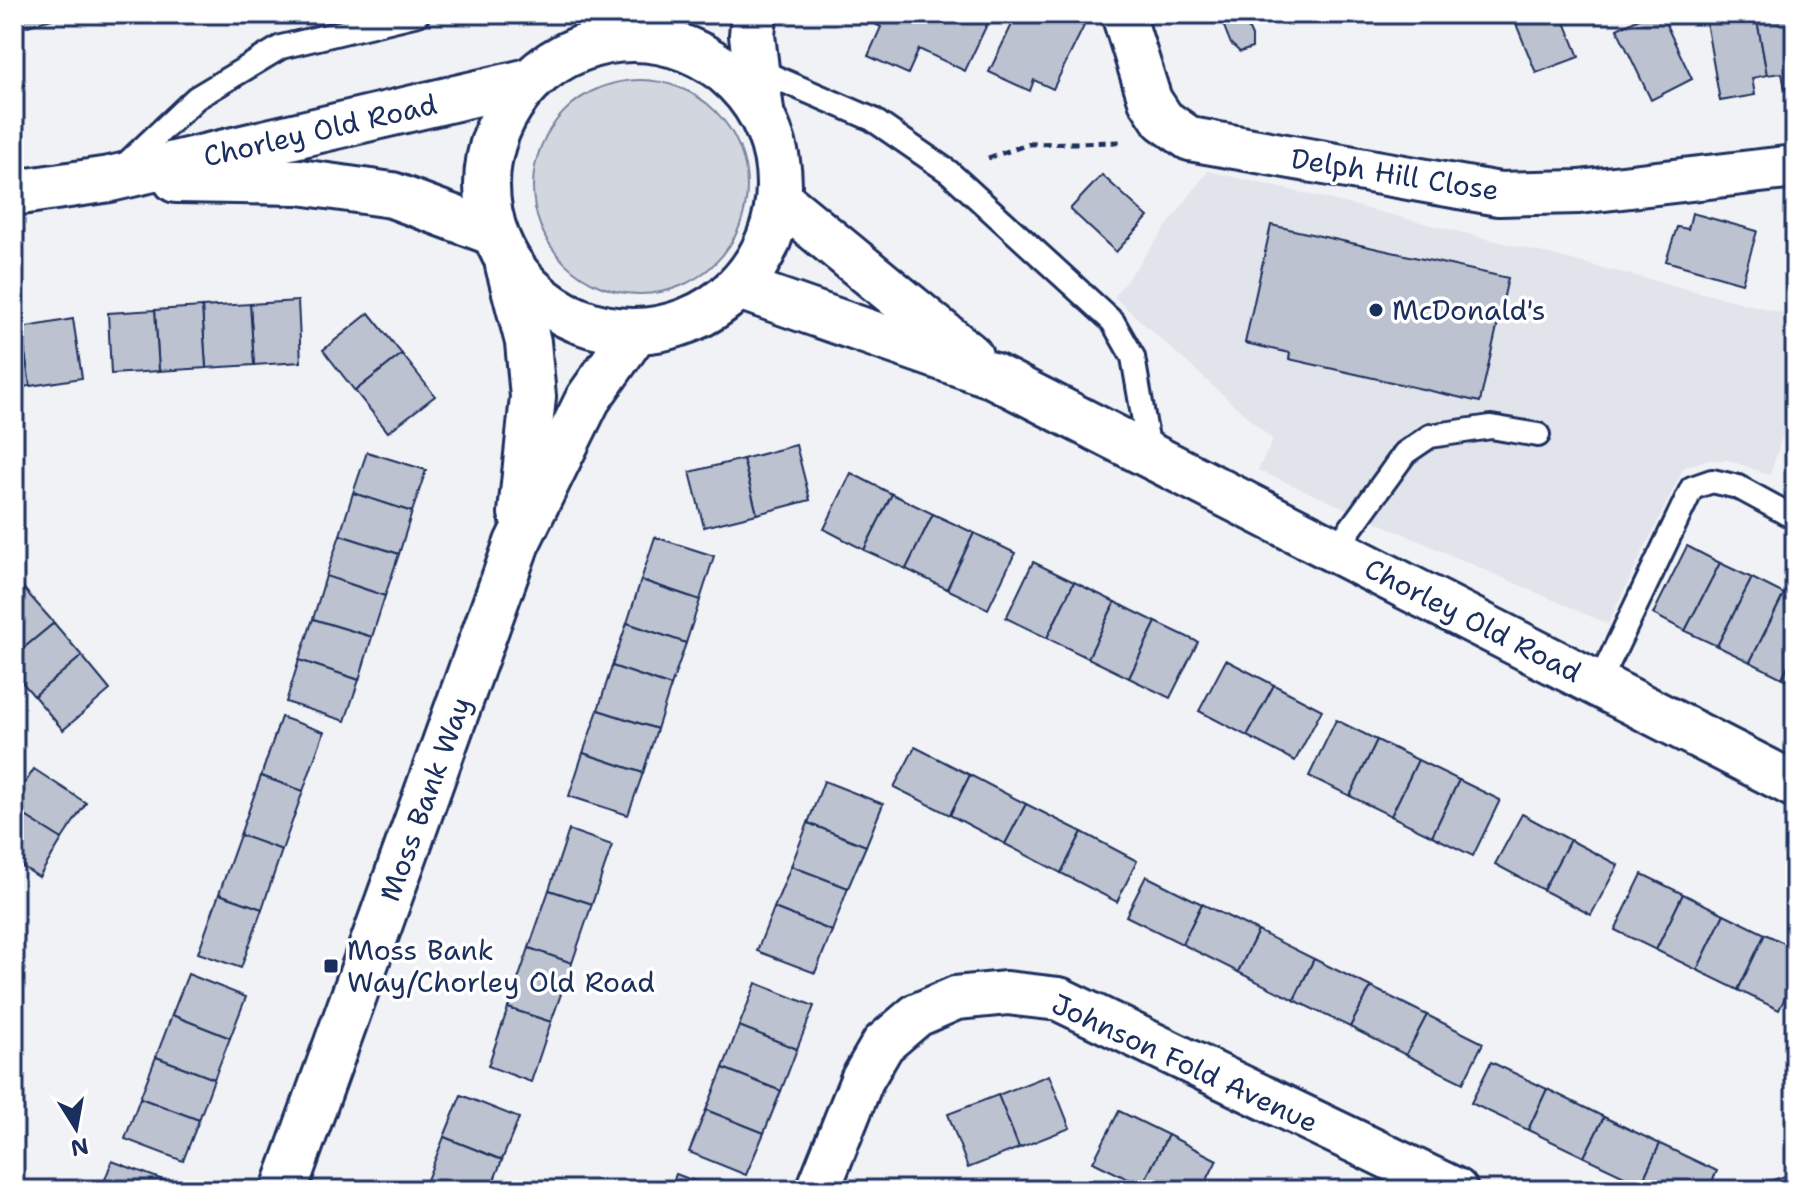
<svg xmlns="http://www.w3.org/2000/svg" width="1809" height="1204" font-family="'Shantell Sans',sans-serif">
	<rect width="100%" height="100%" fill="#f1f2f5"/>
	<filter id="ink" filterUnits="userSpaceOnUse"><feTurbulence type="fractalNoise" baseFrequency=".0125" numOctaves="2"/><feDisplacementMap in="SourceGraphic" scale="16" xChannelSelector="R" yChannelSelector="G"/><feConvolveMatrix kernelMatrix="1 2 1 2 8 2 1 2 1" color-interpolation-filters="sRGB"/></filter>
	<g filter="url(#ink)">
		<!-- built -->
		<path fill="#e1e4ea" d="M1208 171 1320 197 1795 316V396L1770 475 1728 460H1706L1684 467 1608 624 1258 470 1273 440 1114 297Z"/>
		<!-- green -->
		<circle fill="#d2d6df" stroke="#76829e" stroke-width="2" cx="640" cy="187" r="107"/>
		<!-- building -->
		<g fill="#bcc2d0" stroke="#1b2f5e" stroke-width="2">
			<path d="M14 14H20L24 27 14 30Z"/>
			<path d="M20 14H69L24 27Z"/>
			<path d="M861 14H980L990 18 965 71 919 49 908 74 868 56 881 27 860 16Z"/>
			<path d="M1017 14H1060L1084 26 1053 89 1034 80 1030 91 989 72Z"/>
			<path d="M1219 14H1242L1252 36V48L1240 52 1231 44Z"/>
			<path d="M1512 14H1571L1563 17 1579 57 1536 73Z"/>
			<path d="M1647 14H1661L1692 79 1651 100 1617 29Z"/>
			<path d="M1716 14H1756L1767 75 1752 78 1755 95 1720 101 1705 16Z"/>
			<path d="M1756 14H1795V87L1785 89 1782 73 1767 75Z"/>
			<path d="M1102 175 1148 217 1116 252 1070 209Z"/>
			<path d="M1692 213 1757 231 1742 283 1666 261 1677 227 1688 229Z"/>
			<path d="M1271 225 1508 278 1480 402 1289 359 1290 353 1245 343Z"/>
			<path d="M298 301 301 362 254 365 250 304Z"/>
			<path d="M250 304 254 365 206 368 202 307Z"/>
			<path d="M202 307 206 368 159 371 155 310Z"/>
			<path d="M155 310 159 371 111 374 108 313Z"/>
			<path d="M369 313 402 354 355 391 323 350Z"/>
			<path d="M73 319 82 378 30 386 21 328Z"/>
			<path d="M21 328 30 386 14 388V329Z"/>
			<path d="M402 354 435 396 388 432 355 391Z"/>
			<path d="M796 445 810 500 757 514 743 459Z"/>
			<path d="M367 452 426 470 412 512 353 493Z"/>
			<path d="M743 459 757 514 704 527 690 472Z"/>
			<path d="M851 473 892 494 864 550 824 529Z"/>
			<path d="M353 493 412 512 399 554 340 535Z"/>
			<path d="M892 494 933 514 906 569 864 550Z"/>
			<path d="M933 514 974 533 947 589 906 569Z"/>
			<path d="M974 533 1015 553 988 609 947 589Z"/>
			<path d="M340 535 399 554 385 596 326 576Z"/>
			<path d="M655 537 714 556 700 600 641 580Z"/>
			<path d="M1687 546 1720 563 1685 631 1653 614Z"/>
			<path d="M1033 562 1074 582 1047 638 1006 618Z"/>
			<path d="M1720 563 1752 578 1717 646 1685 631Z"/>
			<path d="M326 576 385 596 372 637 313 619Z"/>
			<path d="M14 577 25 590 14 599Z"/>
			<path d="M1752 578 1784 594 1750 662 1717 646Z"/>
			<path d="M641 580 700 600 686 643 627 623Z"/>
			<path d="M1074 582 1115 602 1088 658 1047 638Z"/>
			<path d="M25 590 54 623 14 656V599Z"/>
			<path d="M1784 594 1795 599V652L1782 678 1750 662Z"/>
			<path d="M1115 602 1156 622 1129 678 1088 658Z"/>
			<path d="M313 619 372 637 359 680 299 660Z"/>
			<path d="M1156 622 1198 642 1170 698 1129 678Z"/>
			<path d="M54 623 82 656 34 696 14 673V656Z"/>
			<path d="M627 623 686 643 671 686 612 666Z"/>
			<path d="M1795 652V685L1782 678Z"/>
			<path d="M82 656 110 690 63 730 34 696Z"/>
			<path d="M299 660 359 680 345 721 286 702Z"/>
			<path d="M1226 660 1274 685 1247 736 1199 711Z"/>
			<path d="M612 666 671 686 657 729 598 710Z"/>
			<path d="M1274 685 1322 710 1295 761 1247 736Z"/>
			<path d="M598 710 657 729 643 773 583 753Z"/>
			<path d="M281 717 324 732 303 791 261 776Z"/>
			<path d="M1336 720 1377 740 1350 796 1309 776Z"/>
			<path d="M1377 740 1418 760 1391 816 1350 796Z"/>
			<path d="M915 747 970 775 950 815 894 787Z"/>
			<path d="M583 753 643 773 628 815 569 796Z"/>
			<path d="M1418 760 1459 780 1432 836 1391 816Z"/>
			<path d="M34 769 86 803 62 839 14 809V800Z"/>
			<path d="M970 775 1026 804 1005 844 950 815Z"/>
			<path d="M261 776 303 791 282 850 240 835Z"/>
			<path d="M1459 780 1500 800 1473 856 1432 836Z"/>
			<path d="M824 781 883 804 866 846 808 823Z"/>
			<path d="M1026 804 1082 832 1061 873 1005 844Z"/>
			<path d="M14 809 62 839 39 877 14 861Z"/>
			<path d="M1522 814 1570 840 1543 890 1495 864Z"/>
			<path d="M808 823 866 846 848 888 791 866Z"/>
			<path d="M569 830 612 845 592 904 549 890Z"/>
			<path d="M1082 832 1137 861 1117 902 1061 873Z"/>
			<path d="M240 835 282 850 262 909 219 894Z"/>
			<path d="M1570 840 1618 865 1591 915 1543 890Z"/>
			<path d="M791 866 848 888 832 931 774 908Z"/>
			<path d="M1642 874 1683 894 1656 950 1615 930Z"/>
			<path d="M1146 876 1202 904 1182 944 1126 916Z"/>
			<path d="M549 890 592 904 572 963 529 948Z"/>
			<path d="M219 894 262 909 241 968 198 953Z"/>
			<path d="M1683 894 1724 914 1697 970 1656 950Z"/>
			<path d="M1202 904 1258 931 1238 972 1182 944Z"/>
			<path d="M774 908 832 931 815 973 757 951Z"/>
			<path d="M1724 914 1765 934 1738 990 1697 970Z"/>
			<path d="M1258 931 1314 959 1294 1000 1238 972Z"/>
			<path d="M1765 934 1795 948V977L1779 1010 1738 990Z"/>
			<path d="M529 948 572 963 551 1022 508 1008Z"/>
			<path d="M1314 959 1371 987 1350 1027 1294 1000Z"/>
			<path d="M188 974 246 997 230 1038 172 1015Z"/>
			<path d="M756 983 814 1006 797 1049 739 1026Z"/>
			<path d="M1371 987 1427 1015 1406 1055 1350 1027Z"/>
			<path d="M508 1008 551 1022 531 1082 488 1066Z"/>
			<path d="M172 1015 230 1038 214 1079 156 1057Z"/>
			<path d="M1427 1015 1483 1043 1463 1083 1406 1055Z"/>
			<path d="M739 1026 797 1049 781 1091 723 1068Z"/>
			<path d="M156 1057 214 1079 199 1120 140 1098Z"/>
			<path d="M1491 1062 1547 1089 1528 1130 1471 1103Z"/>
			<path d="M723 1068 781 1091 764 1133 706 1110Z"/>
			<path d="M1049 1075 1070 1128 1019 1148 998 1095Z"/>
			<path d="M1547 1089 1604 1117 1584 1157 1528 1130Z"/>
			<path d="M461 1095 519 1118 502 1160 444 1137Z"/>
			<path d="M998 1095 1019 1148 968 1168 948 1114Z"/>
			<path d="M140 1098 199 1120 183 1161 125 1139Z"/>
			<path d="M706 1110 764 1133 746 1175 689 1152Z"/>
			<path d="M1119 1111 1168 1135 1142 1186 1093 1162Z"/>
			<path d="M1604 1117 1660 1144 1641 1184 1584 1157Z"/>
			<path d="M1168 1135 1217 1160 1202 1190H1150L1142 1186Z"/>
			<path d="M444 1137 502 1160 490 1190H453L427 1180Z"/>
			<path d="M1660 1144 1717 1171 1708 1190H1652L1641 1184Z"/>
			<path d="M112 1161 166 1181 163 1190H101Z"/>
			<path d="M1795 1172V1190H1793L1788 1175Z"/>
			<path d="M676 1174 718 1190H670Z"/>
			<path d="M1788 1175 1793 1190H1742Z"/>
			<path d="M427 1180 453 1190H423Z"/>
		</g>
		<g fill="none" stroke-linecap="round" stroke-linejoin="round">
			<defs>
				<g id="lane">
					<path d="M756 69 872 119 949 172 1113 322 1133 357 1150 456"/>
					<path d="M123 167 196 98 281 47 418 14"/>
					<path d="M1335 550 1405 453 1430 436 1491 427 1538 435"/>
					<path d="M1598 685 1692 488 1712 481 1738 487 1795 518"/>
				</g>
				<g id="street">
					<path d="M1123 14 1150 100 1163 120 1190 139 1499 194 1579 192 1795 167"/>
					<path d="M818 1190 862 1080 883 1044 917 1015 956 998 1007 993 1059 999 1456 1190"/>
				</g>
				<g id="secondary">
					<path d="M176 180 299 182 392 195 494 233"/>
					<path d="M14 193 110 179 529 81"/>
					<path d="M780 200 970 356"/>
					<path d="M739 287 994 376 1795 785"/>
				</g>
				<g id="highway">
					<path d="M754 14 752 35 761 111"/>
					<circle cx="633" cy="185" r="146"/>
					<path d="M508 265 528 342 533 397 521 513"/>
					<path d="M284 1190 517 543 588 399 636 331"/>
				</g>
			</defs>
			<!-- lane casing -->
			<use href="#lane" stroke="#1b2f5e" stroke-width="28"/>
			<!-- street casing -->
			<use href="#street" stroke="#1b2f5e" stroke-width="48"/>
			<!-- secondary casing -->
			<use href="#secondary" stroke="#1b2f5e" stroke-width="50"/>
			<!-- highway casing -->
			<use href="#highway" stroke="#1b2f5e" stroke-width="50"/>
			<!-- path -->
			<path stroke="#1b2f5e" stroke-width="5" stroke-dasharray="8 6" stroke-linecap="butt" d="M988 158 1029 144 1120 142"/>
			<!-- lane -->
			<use href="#lane" stroke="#fff" stroke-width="22"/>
			<!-- street -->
			<use href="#street" stroke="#fff" stroke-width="42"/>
			<!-- secondary -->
			<use href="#secondary" stroke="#fff" stroke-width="44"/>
			<!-- highway -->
			<use href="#highway" stroke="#fff" stroke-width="44"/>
		</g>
	</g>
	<!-- markers -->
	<g fill="#1b2f5e" stroke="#fff" stroke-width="3">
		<circle cx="1376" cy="310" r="8"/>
		<rect x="323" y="958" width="16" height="16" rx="4"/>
	</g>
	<g text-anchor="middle" stroke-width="7" stroke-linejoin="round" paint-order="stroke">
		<!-- street labels -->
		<g font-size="28" fill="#1b2f5e" stroke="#fff">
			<text transform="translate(320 130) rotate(-13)" y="10">Chorley Old Road</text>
			<text transform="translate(1395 174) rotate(9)" y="10">Delph Hill Close</text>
			<text transform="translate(1473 620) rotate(27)" y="10">Chorley Old Road</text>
			<text transform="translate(425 799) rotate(-70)" y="10">Moss Bank Way</text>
			<text transform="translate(1185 1063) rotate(25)" y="10">Johnson Fold Avenue</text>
		</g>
		<!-- poi labels -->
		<g font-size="28" fill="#1b2f5e" stroke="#fff" text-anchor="start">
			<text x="1392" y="320">McDonald's</text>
			<text x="347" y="960">Moss Bank<tspan x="347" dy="32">Way/Chorley Old Road</tspan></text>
		</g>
	</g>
	<!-- margin -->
	<rect width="1809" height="1204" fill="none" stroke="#fff" stroke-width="48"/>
	<rect x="24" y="24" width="1761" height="1156" fill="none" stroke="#1b2f5e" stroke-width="3" filter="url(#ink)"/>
	<!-- north arrow -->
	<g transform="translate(76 1128) rotate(169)" stroke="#ffffff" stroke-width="6" paint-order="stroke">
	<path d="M0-6L14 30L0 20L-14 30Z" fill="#1b2f5e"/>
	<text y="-12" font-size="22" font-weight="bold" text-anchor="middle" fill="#1b2f5e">N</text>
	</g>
</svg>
